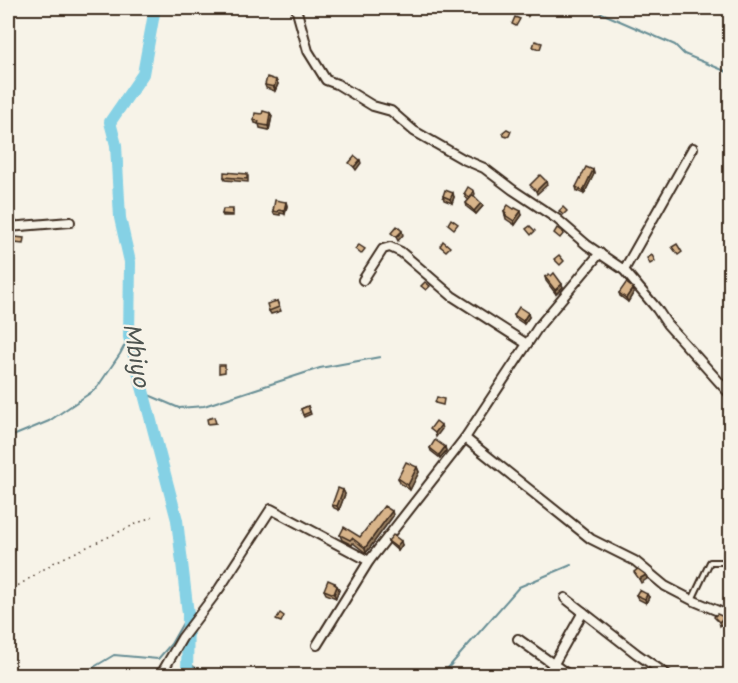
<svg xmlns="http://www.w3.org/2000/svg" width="738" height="683" font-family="'Playpen Sans',sans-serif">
	<rect width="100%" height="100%" fill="#f7f3e8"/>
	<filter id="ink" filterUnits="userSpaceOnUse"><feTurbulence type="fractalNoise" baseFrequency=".0167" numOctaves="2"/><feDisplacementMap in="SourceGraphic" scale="12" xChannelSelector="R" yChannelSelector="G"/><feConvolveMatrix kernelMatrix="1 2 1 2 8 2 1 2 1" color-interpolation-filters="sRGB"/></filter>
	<g filter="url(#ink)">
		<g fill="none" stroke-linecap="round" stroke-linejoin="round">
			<!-- stream -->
			<g stroke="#678e95" stroke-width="2">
				<path d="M590 8 675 45 684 54 730 73"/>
				<path d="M144 393 179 408 204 406 320 368 380 357"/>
				<path d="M8 438 49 421 96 389 120 354 129 337"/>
				<path d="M187 662 208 676"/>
				<path d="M79 676 114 655 158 659 171 644 188 614"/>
				<path d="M441 676 519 587 571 565"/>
			</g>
			<!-- river -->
			<path stroke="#85d1e5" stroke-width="12" d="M155 8 143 74 110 122 116 145 120 218 130 262 129 337 177 520 188 614 187 676"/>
			<defs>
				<path id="service" d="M692 600 710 562H730"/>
				<g id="minor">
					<path d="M296 8 308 51 326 80 337 84 373 106 391 111 414 131 463 159 484 168 513 190 557 219 587 245 624 270 657 309 667 324 730 394"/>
					<path d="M8 227 70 222"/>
					<path d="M624 270 693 148"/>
					<path d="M363 280 383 249 390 247 401 252 452 296 527 344"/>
					<path d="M465 438 591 539 635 561 665 586 692 600 730 616"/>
					<path d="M565 598 637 654 669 676"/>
					<path d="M518 639 570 676"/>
					<path d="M317 645 369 561"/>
					<path d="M160 676 182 638 219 589 271 509 369 561 465 438 539 326 600 253"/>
					<path d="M547 676 583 612"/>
				</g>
			</defs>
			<!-- service casing -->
			<use href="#service" stroke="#3b2a1e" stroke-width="8"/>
			<!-- minor casing -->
			<use href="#minor" stroke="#3b2a1e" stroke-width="12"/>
			<!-- path -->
			<path stroke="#3b2a1e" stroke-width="1.5" stroke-dasharray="1.5 4.5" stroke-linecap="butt" d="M8 592 55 562 153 516"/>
			<!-- service -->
			<use href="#service" stroke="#f7f3e8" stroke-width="4"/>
			<!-- minor -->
			<use href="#minor" stroke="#f7f3e8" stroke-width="8"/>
		</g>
		<!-- wall -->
		<g fill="#ba9b77" stroke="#3b2a1e" stroke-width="1.5">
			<path d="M436 8H445L442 11H439Z"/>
			<path d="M521 8H532L528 16 522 12Z"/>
			<path d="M276 80 278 84 275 91 266 88 265 85Z"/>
			<path d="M270 113 272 116 269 130 260 128 259 124 255 123 254 120 262 114Z"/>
			<path d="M593 170 594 174 584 194 577 191 576 187Z"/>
			<path d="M248 176V182L225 180 224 177Z"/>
			<path d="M474 191 475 194 474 196 483 206 476 214 467 207 466 203 469 200 466 198 464 194Z"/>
			<path d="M443 196 454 197 452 203 444 200Z"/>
			<path d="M286 202 287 206 285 214 280 213V215L274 214 273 211Z"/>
			<path d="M233 211V216H223L222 214Z"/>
			<path d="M504 211 522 215 515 225 506 219Z"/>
			<path d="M545 277 563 287 556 294 546 281Z"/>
			<path d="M634 292 628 302 620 296 619 293Z"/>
			<path d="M277 301 281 311 271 314 269 311Z"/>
			<path d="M514 315 529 317 524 324 515 318Z"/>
			<path d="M308 406 311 414 304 417 301 409Z"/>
			<path d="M445 447 446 451 440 458 431 451 430 448Z"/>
			<path d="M417 467 419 472 410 490 400 483 398 478Z"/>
			<path d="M343 490 345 494 339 510 334 508 332 505Z"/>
			<path d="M392 511 393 516 366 553 353 543 352 545 342 540 340 535 360 537Z"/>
			<path d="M388 541 402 545 398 551 390 544Z"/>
			<path d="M335 583 336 585 337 586 339 589 336 598 326 594 324 590Z"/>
			<path d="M636 595 649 597 646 603 638 599Z"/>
		</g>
		<!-- shaded-wall -->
		<g fill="#977e61" stroke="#3b2a1e" stroke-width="1.5">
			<path d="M529 8H532L528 16 527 12Z"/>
			<path d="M276 80 278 84 275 91 274 87Z"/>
			<path d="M270 113 272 116 269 130 268 126Z"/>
			<path d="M360 160 361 163 356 170 354 167Z"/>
			<path d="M593 170 594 174 584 194 583 191Z"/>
			<path d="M546 181 547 185 537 194 536 191Z"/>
			<path d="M453 193 454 197 452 203 450 199Z"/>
			<path d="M286 202 287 206 285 214 284 211Z"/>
			<path d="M481 203 483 206 476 214 474 211Z"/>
			<path d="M521 211 522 215 515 225 514 221Z"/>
			<path d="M402 231 403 235 398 241 396 237Z"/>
			<path d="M562 284 563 287 556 294 555 290Z"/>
			<path d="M633 288 634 292 628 302 626 298Z"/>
			<path d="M528 313 529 317 524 324 523 321Z"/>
			<path d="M441 425 442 429 436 437 435 433Z"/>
			<path d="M445 447 446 451 440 458 439 455Z"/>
			<path d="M417 467 419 472 410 490 408 485Z"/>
			<path d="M343 490 345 494 339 510 337 506Z"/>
			<path d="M392 511 393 516 366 553 365 548Z"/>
			<path d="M401 541 402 545 398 551 396 547Z"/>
			<path d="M646 575 647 579 641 583 639 579Z"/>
			<path d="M337 586 339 589 336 598 334 594Z"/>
			<path d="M647 594 649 597 646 603 645 599Z"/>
			<path d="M724 617 726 621 720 626 719 622Z"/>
		</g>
		<!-- building -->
		<g fill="#d8b48a" stroke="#3b2a1e" stroke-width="1.5">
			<path d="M521 8H529L527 12 520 9Z"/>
			<path d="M515 17 520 19 516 26 512 24Z"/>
			<path d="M535 41 542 43 540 49 533 47Z"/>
			<path d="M267 77 276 80 274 87 265 85Z"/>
			<path d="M263 111 270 113 268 126 258 124 259 121 254 120 255 113 262 114Z"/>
			<path d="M507 129 511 131 509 136 507 137 504 136 503 132Z"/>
			<path d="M355 156 360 160 354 167 349 163Z"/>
			<path d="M586 167 593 170 583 191 576 187Z"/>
			<path d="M224 172 247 174V179L224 177Z"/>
			<path d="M540 175 546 181 536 191 530 185Z"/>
			<path d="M468 187 474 191 470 198 464 194Z"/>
			<path d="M445 190 453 193 450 199 443 196Z"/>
			<path d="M473 195 481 203 474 211 466 203Z"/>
			<path d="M275 200 286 202 284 211 279 210 278 212 273 211Z"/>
			<path d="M508 205 514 209 515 208 521 211 514 221 505 215 506 213 504 211Z"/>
			<path d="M563 207 567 211 563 215 559 211Z"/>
			<path d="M223 209H233L232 215 222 214Z"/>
			<path d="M451 219 458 224 454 229 448 224Z"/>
			<path d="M397 226 402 231 396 237 391 233Z"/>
			<path d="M530 226 535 231 531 235 526 229Z"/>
			<path d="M557 228 564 233 560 238 554 233Z"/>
			<path d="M15 237 24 238 23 244 15 243Z"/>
			<path d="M443 241 450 247 446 251 440 246Z"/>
			<path d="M677 244 682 252 678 255 672 247Z"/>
			<path d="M359 245 365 249 361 254 355 249Z"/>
			<path d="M559 255 564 261 560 265 554 259Z"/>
			<path d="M652 255 655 261 650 264 647 258Z"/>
			<path d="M554 273 562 284 555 290 545 277 549 274 551 276Z"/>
			<path d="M425 282 430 286 426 290 421 286Z"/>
			<path d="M626 283 633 288 626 298 619 293Z"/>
			<path d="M277 301 279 307 269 311 267 304Z"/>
			<path d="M519 307 528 313 523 321 514 315Z"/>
			<path d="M219 365H225V372L219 373Z"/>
			<path d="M10 368 13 375 8 377V369Z"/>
			<path d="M437 397 444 399 443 405 435 403Z"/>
			<path d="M308 406 310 412 303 415 301 409Z"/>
			<path d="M214 417 216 423 208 424 207 419Z"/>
			<path d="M436 421 441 425 435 433 430 429Z"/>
			<path d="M435 440 445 447 439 455 430 448Z"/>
			<path d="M406 462 417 467 408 485 398 478Z"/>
			<path d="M338 488 343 490 337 506 332 505Z"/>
			<path d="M384 506 392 511 365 548 352 538 350 540 340 535 344 527 360 537Z"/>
			<path d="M393 535 401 541 396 547 388 541Z"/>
			<path d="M638 569 646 575 639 579 634 572Z"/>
			<path d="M328 580 335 583 334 584 337 586 334 594 324 590Z"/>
			<path d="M639 590 647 594 645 599 636 595Z"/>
			<path d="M280 613 284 616 281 622 276 620Z"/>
			<path d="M717 614 724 617 719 622 714 617Z"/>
			<path d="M729 635H730V645L725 642Z"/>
		</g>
	</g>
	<g text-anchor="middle" stroke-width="4.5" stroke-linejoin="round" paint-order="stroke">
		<!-- water labels -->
		<g font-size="22" font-style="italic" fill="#4e5450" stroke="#f7f3e8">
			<text transform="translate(137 355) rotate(80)" y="8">Mbiyo</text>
		</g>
	</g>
	<!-- margin -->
	<rect width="738" height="683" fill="none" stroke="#f7f3e8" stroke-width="30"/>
	<rect x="15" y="15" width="708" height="653" fill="none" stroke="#3b2a1e" stroke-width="2" filter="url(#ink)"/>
</svg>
